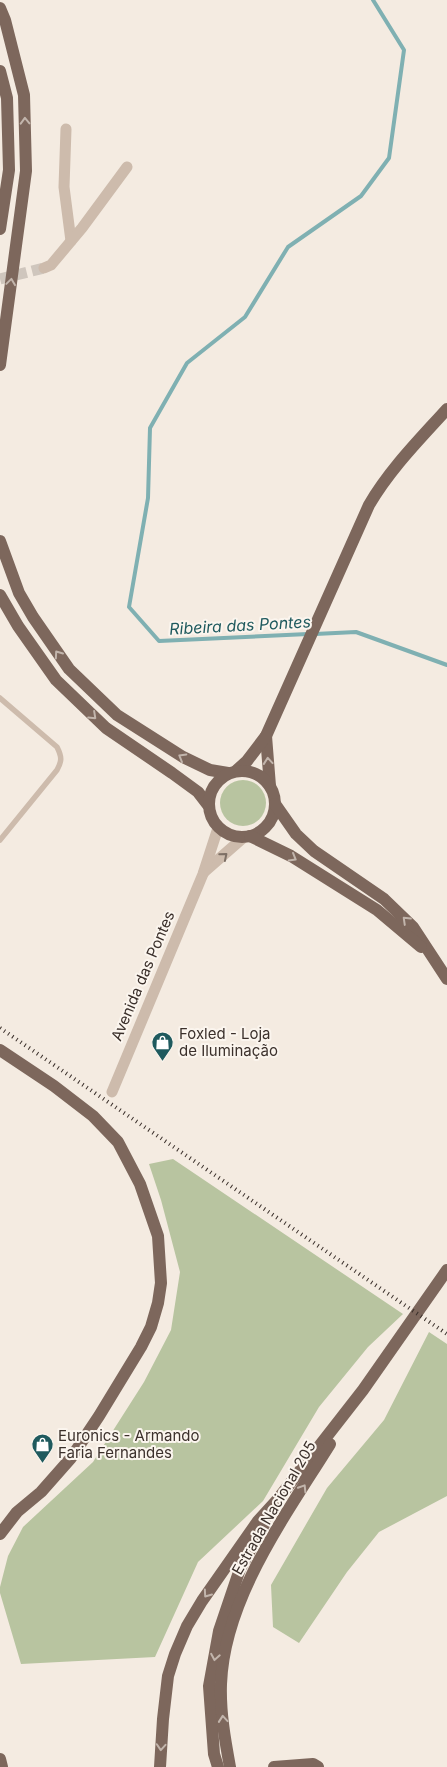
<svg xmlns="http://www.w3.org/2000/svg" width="447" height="1767" font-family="Inter,sans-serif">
	<rect width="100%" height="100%" fill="#f4ebe1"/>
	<!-- green -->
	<g fill="#b8c4a0">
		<circle cx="243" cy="803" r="23"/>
		<path d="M173 1159 403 1314 368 1347 319 1407 263 1501 198 1562 155 1657 21 1664 0 1593V1587L8 1556 23 1527 93 1462 144 1382 171 1330 180 1272 161 1200 149 1164Z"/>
		<path d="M429 1332 447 1344V1496L379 1532 347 1572 299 1643 273 1627 271 1585 327 1488 384 1420Z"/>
	</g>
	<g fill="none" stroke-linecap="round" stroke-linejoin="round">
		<!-- stream -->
		<g stroke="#7fb0b2" stroke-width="4">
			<path d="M308 634 159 641 129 607 148 498 150 428 187 363 245 317 288 247 361 196 389 158 404 50 373 0"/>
			<path d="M315 634 356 632 447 665"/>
		</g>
		<!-- minor-tunnel -->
		<path stroke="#cfc6bd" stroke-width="11" stroke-dasharray="11 5.5" stroke-linecap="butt" d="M0 279 44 268"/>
		<!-- service -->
		<path stroke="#cdbbac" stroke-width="5.5" d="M0 698 57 747C62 757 62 761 57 770L0 840"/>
		<!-- minor -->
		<g stroke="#cdbbac" stroke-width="11">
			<path d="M66 129 64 187 71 241"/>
			<path d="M44 268 51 265 82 228 127 167"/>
			<path d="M204 872 244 837"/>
			<path d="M112 1092 203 874 218 828"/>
		</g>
		<!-- primary -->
		<g stroke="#7d675c" stroke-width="12">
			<path d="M0 8 5 20 24 95 26 171 0 365"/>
			<path d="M0 71 7 98 9 170 0 229"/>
			<path d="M0 541 19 593 33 617 69 669 117 715 183 757 210 770 228 773"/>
			<path d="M0 595 18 626 56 680 106 728 172 773 198 792 208 805"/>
			<path d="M266 736 270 786"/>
			<path d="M237 770 247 761 266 736 369 505C390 469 419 440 447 409"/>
			<circle cx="242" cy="804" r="33"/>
			<path d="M275 804 296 834 314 851 384 899 413 927 447 979"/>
			<path d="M250 836 291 856 377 910 421 947"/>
			<path d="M0 1050 54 1086 93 1116 118 1142 140 1184 158 1236 161 1283 158 1303 151 1327 141 1347 99 1416 71 1458 41 1492 17 1512 0 1534"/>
			<path d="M0 1759 2 1767"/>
			<path d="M160 1767 163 1719 168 1676 175 1654 187 1626 202 1601 258 1521 278 1499 363 1390 447 1270"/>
			<path d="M218 1767 214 1754 209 1686 219 1631 240 1569 265 1523"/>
			<path d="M230 1767C225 1740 220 1712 221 1684 224 1598 286 1515 330 1444"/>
			<path d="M274 1767 313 1764 318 1767"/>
		</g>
		<!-- rail -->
		<path stroke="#3b302b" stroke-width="4" stroke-dasharray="1 4" stroke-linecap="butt" d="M0 1028 447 1334"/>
	</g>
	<!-- one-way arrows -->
	<defs><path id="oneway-chevron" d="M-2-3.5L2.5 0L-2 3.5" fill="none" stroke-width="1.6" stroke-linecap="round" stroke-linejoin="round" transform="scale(1.25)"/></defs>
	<g stroke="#c2b5ac">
		<use href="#oneway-chevron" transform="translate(25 121) rotate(-92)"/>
		<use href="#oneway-chevron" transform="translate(11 282) rotate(-82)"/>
		<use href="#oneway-chevron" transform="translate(58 654) rotate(-125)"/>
		<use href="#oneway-chevron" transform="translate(93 716) rotate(43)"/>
		<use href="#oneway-chevron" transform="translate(182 757) rotate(-150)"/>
		<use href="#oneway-chevron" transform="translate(268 761) rotate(-95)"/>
		<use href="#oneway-chevron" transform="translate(293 858) rotate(30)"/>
		<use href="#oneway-chevron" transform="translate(406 920) rotate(-136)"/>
		<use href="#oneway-chevron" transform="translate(303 1488) rotate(-58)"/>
		<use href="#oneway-chevron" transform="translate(207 1594) rotate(125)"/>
		<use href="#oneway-chevron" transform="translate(215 1657) rotate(100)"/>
		<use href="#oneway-chevron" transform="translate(223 1719) rotate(-95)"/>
		<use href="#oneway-chevron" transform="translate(161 1747) rotate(94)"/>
	</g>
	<use stroke="#7d6f65" href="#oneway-chevron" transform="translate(224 856) rotate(-40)"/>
	<!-- icons -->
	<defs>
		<symbol id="shop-pin" viewBox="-11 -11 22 30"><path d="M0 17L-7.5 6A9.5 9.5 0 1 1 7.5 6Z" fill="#1f5a5e" stroke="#fbf5ee"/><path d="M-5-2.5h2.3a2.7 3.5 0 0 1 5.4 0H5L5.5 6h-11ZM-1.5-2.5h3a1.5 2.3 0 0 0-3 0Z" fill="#fff"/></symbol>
	</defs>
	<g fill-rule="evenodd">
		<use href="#shop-pin" x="150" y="1030" width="25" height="34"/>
		<use href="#shop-pin" x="30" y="1432" width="25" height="34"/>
	</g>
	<g text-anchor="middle" stroke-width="4" stroke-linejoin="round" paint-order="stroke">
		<!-- street labels -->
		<g font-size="15" fill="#3b302b" stroke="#fbf5ee">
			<text transform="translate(143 976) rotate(-67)" y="5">Avenida das Pontes</text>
			<text transform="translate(274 1508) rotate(-60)" y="5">Estrada Nacional 205</text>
		</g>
		<!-- poi labels -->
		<g font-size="15" fill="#3b302b" stroke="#fbf5ee" text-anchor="start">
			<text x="179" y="1039">Foxled - Loja<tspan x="179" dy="17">de Iluminação</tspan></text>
			<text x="58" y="1441">Euronics - Armando<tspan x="58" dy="17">Faria Fernandes</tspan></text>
		</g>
		<!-- water labels -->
		<g font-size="16" font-style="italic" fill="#1f5a5e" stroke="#fbf5ee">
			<text transform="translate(240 625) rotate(-3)" y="6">Ribeira das Pontes</text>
		</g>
	</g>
</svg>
